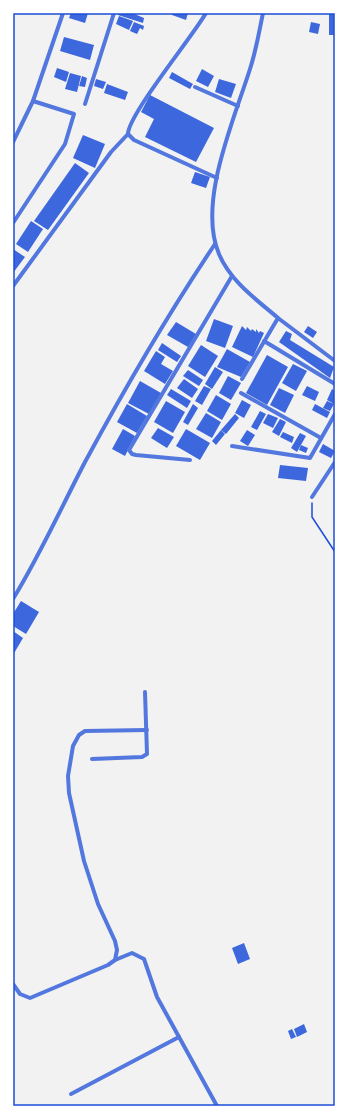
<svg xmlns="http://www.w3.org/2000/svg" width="348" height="1119" font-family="Raleway,sans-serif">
	<rect width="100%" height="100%" fill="#f2f2f2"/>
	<!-- building -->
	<g fill="#3d67dc">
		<path d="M71 13H88L85 23 69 18Z"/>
		<path d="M119 13H132L144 18 143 23 118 15Z"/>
		<path d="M172 13H188L186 20 172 15Z"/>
		<rect x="329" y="13" width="6" height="22"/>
		<path d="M119 16 133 21 129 30 116 24Z"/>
		<path d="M134 22 144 26 143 30 140 28 137 34 130 31Z"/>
		<path d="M311 22 320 24 318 34 309 32Z"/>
		<path d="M64 37 94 45 90 60 60 51Z"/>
		<path d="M57 68 69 72 66 82 54 77Z"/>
		<path d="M202 69 214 76 208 87 196 81Z"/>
		<path d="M172 72 193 84 190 89 169 78Z"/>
		<path d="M70 73 81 76 77 92 65 89Z"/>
		<path d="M82 76 87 78 85 87 79 86Z"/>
		<path d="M96 79 106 82 103 89 94 86Z"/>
		<path d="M219 79 236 84 231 98 215 92Z"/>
		<path d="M107 84 128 92 125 100 104 93Z"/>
		<path d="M150 95 214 128 196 162 145 137 154 119 141 112Z"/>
		<path d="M83 135 105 144 95 168 73 158Z"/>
		<path d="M75 163 89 173 48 230 34 221Z"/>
		<path d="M195 172 210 177 206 188 191 183Z"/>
		<path d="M31 221 43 229 28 252 16 244Z"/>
		<path d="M13 249 25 257 13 273Z"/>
		<path d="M214 319 233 326 225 348 206 341Z"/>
		<path d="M176 322 196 334 188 347 167 335Z"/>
		<path d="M242 326 246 330 247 327 251 331 252 329 256 332V329L259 333 260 331 264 333 253 357 232 347Z"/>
		<path d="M308 326 317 332 313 338 304 332Z"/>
		<path d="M286 331 292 334 290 340 334 367 330 378 279 342Z"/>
		<path d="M162 343 181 356 177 362 158 350Z"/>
		<path d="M201 345 218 356 205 377 188 366Z"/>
		<path d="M227 349 250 362 241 377 217 367Z"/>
		<path d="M156 351 165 357 161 364 173 371 165 384 144 371Z"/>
		<path d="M267 355 288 367 267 405 246 393Z"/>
		<path d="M293 364 307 371 296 391 282 383Z"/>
		<path d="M215 367 223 372 212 389 205 384Z"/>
		<path d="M188 370 203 380 199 386 183 376Z"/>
		<path d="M228 376 241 383 231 400 219 393Z"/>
		<path d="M184 379 198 389 192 398 177 388Z"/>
		<path d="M140 381 161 393 149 414 128 403Z"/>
		<path d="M204 386 211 389 202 405 195 401Z"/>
		<path d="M307 386 319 392 315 401 302 395Z"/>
		<path d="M279 388 294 395 285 413 270 405Z"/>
		<path d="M171 389 191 401 187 408 167 395Z"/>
		<path d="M332 389 335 391 334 404 327 400Z"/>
		<path d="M216 395 231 404 222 420 207 411Z"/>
		<path d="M242 400 251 405 244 418 235 413Z"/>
		<path d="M166 401 185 412 173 433 154 422Z"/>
		<path d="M327 401 334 404 330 411 323 408Z"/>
		<path d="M127 404 147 416 137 433 117 422Z"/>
		<path d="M193 404 198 408 188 425 183 422Z"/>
		<path d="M315 404 330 412 327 418 312 410Z"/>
		<path d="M260 411 266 414 257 430 251 427Z"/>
		<path d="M206 413 221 422 212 438 196 429Z"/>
		<path d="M235 414 239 418 226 434 221 430Z"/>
		<path d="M268 414 278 418 273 428 263 423Z"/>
		<path d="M280 419 286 422 279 436 272 432Z"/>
		<path d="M158 428 174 437 167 448 151 438Z"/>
		<path d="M123 429 135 436 125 456 112 449Z"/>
		<path d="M186 429 210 443 200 460 176 446Z"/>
		<path d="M221 430 225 434 216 445 212 441Z"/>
		<path d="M247 430 255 435 248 446 240 441Z"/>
		<path d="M283 432 294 437 292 443 280 437Z"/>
		<path d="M300 433 306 436 297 452 291 448Z"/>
		<path d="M323 444 335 451 331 458 319 452Z"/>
		<path d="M301 445 308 448 306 453 299 450Z"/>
		<path d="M280 465 308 468 306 481 278 478Z"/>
		<path d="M21 601 39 612 26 634 13 626V614Z"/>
		<path d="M13 631 23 638 13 655Z"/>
		<path d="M244 943 250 959 238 964 232 948Z"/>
		<path d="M304 1024 307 1032 297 1037 294 1029Z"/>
		<path d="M292 1029 296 1037 291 1039 288 1031Z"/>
	</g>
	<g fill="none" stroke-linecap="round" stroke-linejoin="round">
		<!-- path -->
		<path stroke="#1d4ed8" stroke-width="1.5" d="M312 503V517L335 552"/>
		<!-- minor -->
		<g stroke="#5277de" stroke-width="4">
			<path d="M206 13C193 36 128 115 128 134L134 140 217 178"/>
			<path d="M195 87 238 106"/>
			<path d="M85 104 114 13"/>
			<path d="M13 142 33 101 63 13"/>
			<path d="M13 223 65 144 74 114 33 101"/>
			<path d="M13 286 111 152 128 134"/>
			<path d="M278 318 335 361"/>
			<path d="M264 341 335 384"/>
			<path d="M242 379 278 318C257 300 230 281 219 254 197 203 234 120 250 69 256 51 259 32 263 13"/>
			<path d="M241 393 321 438"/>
			<path d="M232 446 310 458 335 414"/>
			<path d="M190 460 136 455 132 454 129 450 232 276"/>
			<path d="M312 497 335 462"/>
			<path d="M13 599C40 555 61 508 85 462 125 388 168 314 215 244"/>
			<path d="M92 759 142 757 147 754 145 692"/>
			<path d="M115 960 132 953 144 959 157 997 217 1106"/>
			<path d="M13 984 20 994 30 998 108 965 115 960 117 950 115 941 98 904 84 861 69 793 68 776 73 746 79 735 85 731 147 730"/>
			<path d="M71 1094 179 1037"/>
		</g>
	</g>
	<!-- border -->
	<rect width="348" height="1119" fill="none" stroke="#ffffff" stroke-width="28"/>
	<rect x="14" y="14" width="320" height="1091" fill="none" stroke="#1d4ed8" stroke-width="1.5"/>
</svg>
